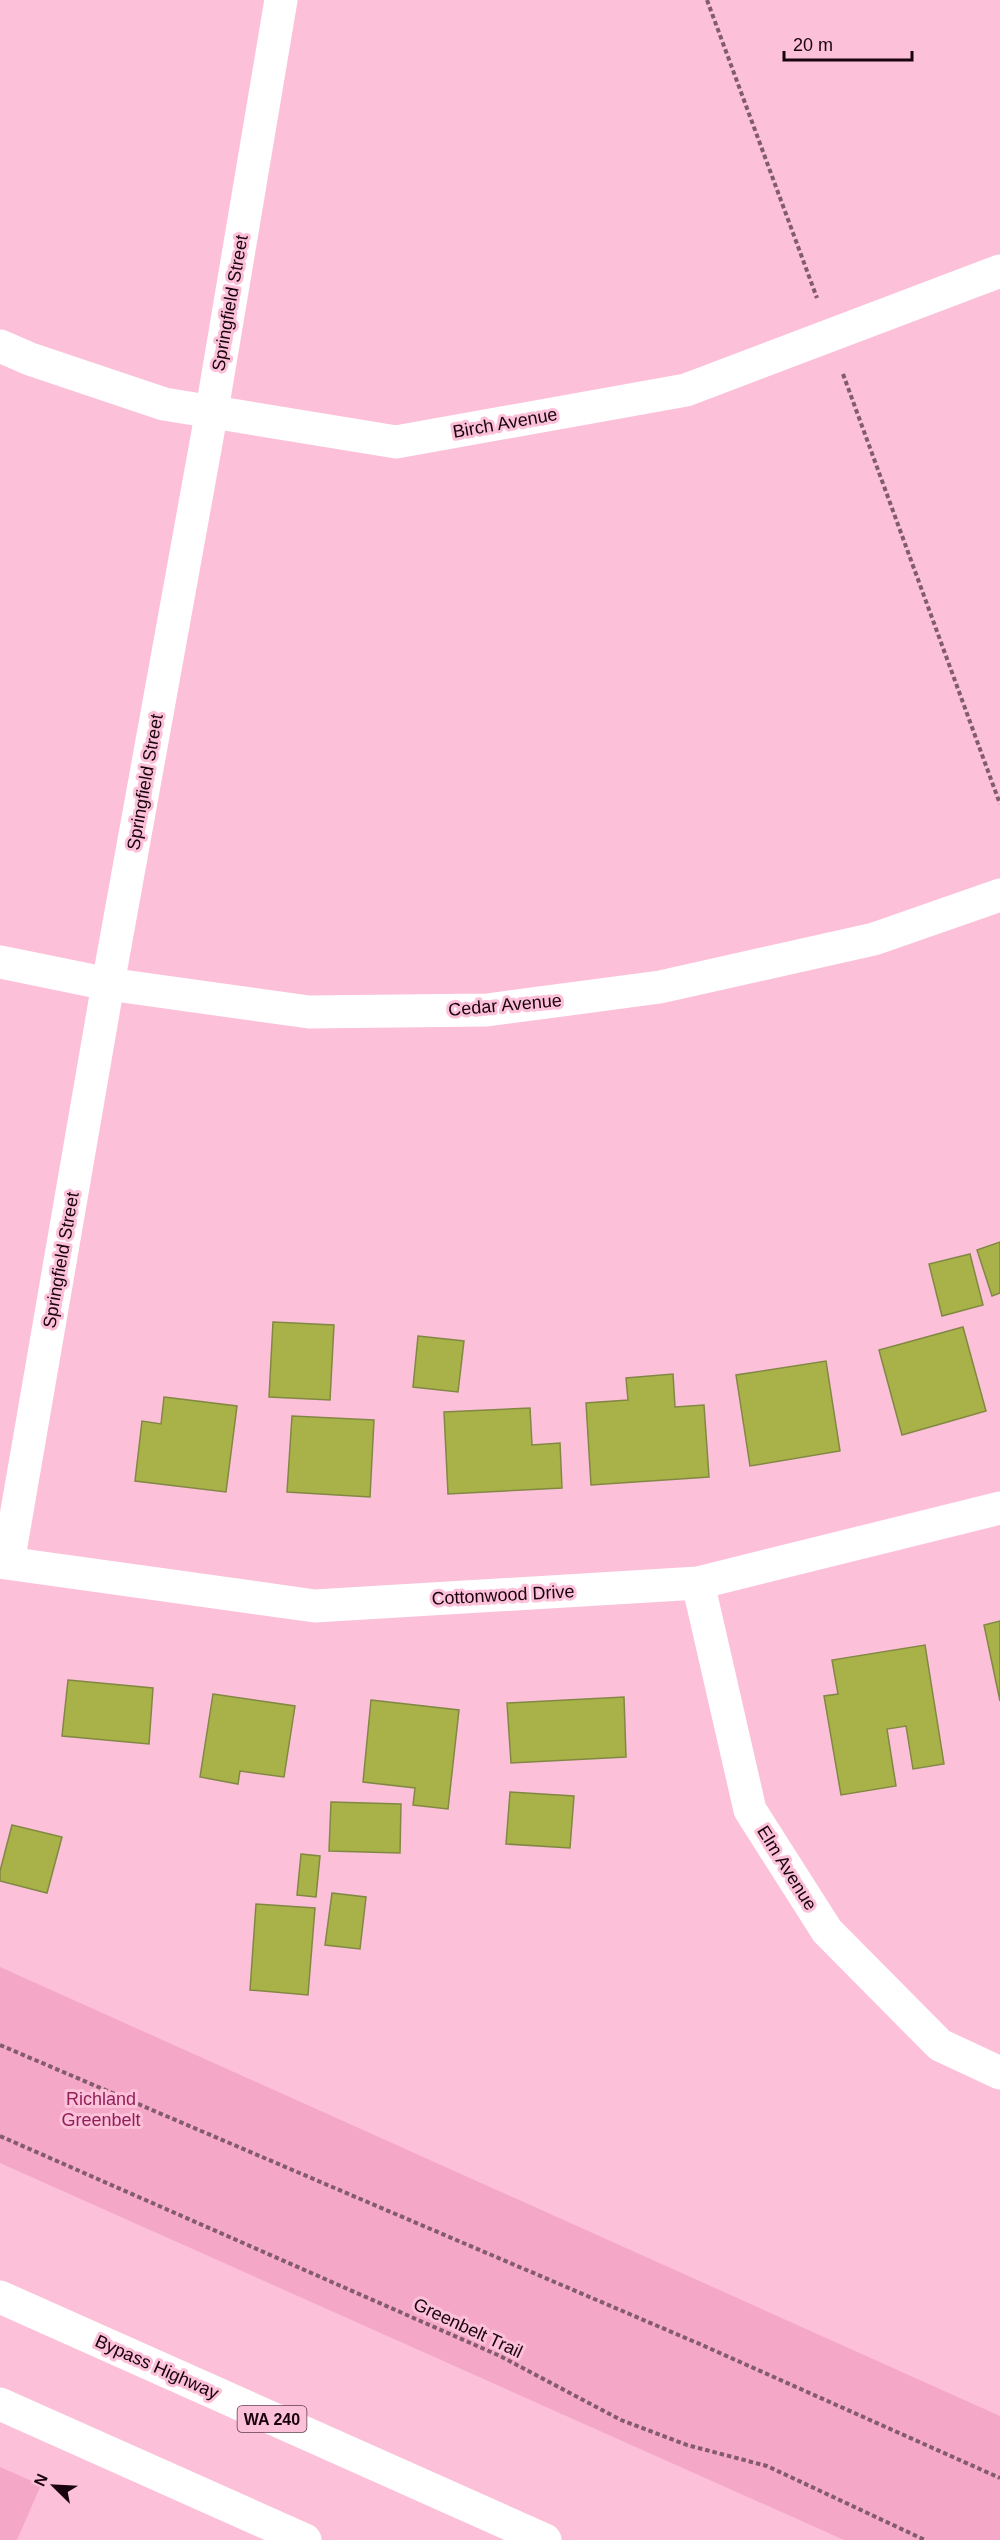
<svg xmlns="http://www.w3.org/2000/svg" width="1000" height="2540" font-family="Arial,sans-serif">
	<rect width="100%" height="100%" fill="#fcc0d8"/>
	<!-- green -->
	<g fill="#f5a7c7">
		<path d="M0 1967 1000 2416V2540H844L0 2163Z"/>
		<path d="M0 2467 41 2485 17 2540H0Z"/>
	</g>
	<!-- building -->
	<g fill="#a9b248" stroke="#828843" stroke-width="1.5">
		<path d="M1000 1242V1293L992 1296 977 1250Z"/>
		<path d="M970 1254 983 1305 942 1316 929 1264Z"/>
		<path d="M273 1322 334 1325 330 1400 269 1397Z"/>
		<path d="M963 1327 986 1411 902 1435 879 1350Z"/>
		<path d="M418 1336 464 1341 458 1392 413 1387Z"/>
		<path d="M826 1361 840 1451 750 1466 736 1375Z"/>
		<path d="M673 1374 675 1407 704 1405 709 1477 591 1485 586 1403 628 1400 626 1378Z"/>
		<path d="M164 1397 237 1406 226 1492 135 1481 142 1421 161 1424Z"/>
		<path d="M530 1408 532 1445 560 1443 562 1488 448 1494 444 1412Z"/>
		<path d="M292 1416 374 1420 370 1497 287 1492Z"/>
		<path d="M1000 1621V1701L984 1625Z"/>
		<path d="M925 1645 944 1764 913 1769 906 1726 887 1729 896 1786 841 1795 824 1696 838 1694 832 1660Z"/>
		<path d="M68 1680 153 1688 149 1744 62 1736Z"/>
		<path d="M213 1694 295 1706 284 1777 240 1771 238 1784 200 1777Z"/>
		<path d="M624 1697 626 1757 511 1763 507 1703Z"/>
		<path d="M371 1700 459 1710 448 1809 413 1805 415 1788 363 1782Z"/>
		<path d="M510 1792 574 1796 570 1848 506 1844Z"/>
		<path d="M331 1802 401 1804 400 1853 329 1851Z"/>
		<path d="M12 1825 62 1837 47 1893 0 1881V1871Z"/>
		<path d="M301 1854 320 1856 316 1897 297 1895Z"/>
		<path d="M332 1893 366 1897 360 1949 325 1945Z"/>
		<path d="M256 1904 315 1908 308 1995 250 1990Z"/>
	</g>
	<g fill="none" stroke-linecap="round" stroke-linejoin="round">
		<!-- path -->
		<g stroke="#835c6c" stroke-width="4" stroke-dasharray="4.5 3" stroke-linecap="butt">
			<path d="M707 0 817 298"/>
			<path d="M843 374 1000 804"/>
			<path d="M0 2045 702 2345 1000 2478"/>
			<path d="M0 2136 500 2356 621 2420 687 2445 767 2466 925 2540"/>
		</g>
		<!-- minor -->
		<g stroke="#fff" stroke-width="33">
			<path d="M0 346 30 359 164 404 396 442 686 390 1000 271"/>
			<path d="M0 962 108 984 309 1012 487 1010 660 987 874 939 1000 895"/>
			<path d="M8 1563 108 984 212 410 281 0"/>
			<path d="M698 1583 750 1810 827 1931 940 2045 1000 2073"/>
		</g>
		<!-- tertiary -->
		<path stroke="#fff" stroke-width="33" d="M0 1562 315 1606 698 1583 1000 1508"/>
		<!-- trunk -->
		<g stroke="#fff" stroke-width="33">
			<path d="M0 2297 545 2540"/>
			<path d="M0 2404 305 2540"/>
		</g>
	</g>
	<g text-anchor="middle" stroke-width="6" stroke-linejoin="round" paint-order="stroke">
		<!-- shield labels -->
		<rect fill="#fcc0d8" stroke="#5d3c4a" stroke-width="1.5" x="237.5" y="2406" width="69" height="26" rx="4.5"/>
		<g font-size="16" font-weight="bold" fill="#19030d">
			<text x="272" y="2425">WA 240</text>
		</g>
		<!-- street labels -->
		<g font-size="18" fill="#19030d" stroke="#fcc0d8">
			<text transform="translate(230 303) rotate(-80)" y="6">Springfield Street</text>
			<text transform="translate(505 423) rotate(-10)" y="6">Birch Avenue</text>
			<text transform="translate(145 782) rotate(-80)" y="6">Springfield Street</text>
			<text transform="translate(505 1005) rotate(-5)" y="6">Cedar Avenue</text>
			<text transform="translate(61 1260) rotate(-80)" y="6">Springfield Street</text>
			<text transform="translate(503 1595) rotate(-3)" y="6">Cottonwood Drive</text>
			<text transform="translate(787 1868) rotate(58)" y="6">Elm Avenue</text>
			<text transform="translate(468 2328) rotate(25)" y="6">Greenbelt Trail</text>
			<text transform="translate(157 2367) rotate(24)" y="6">Bypass Highway</text>
		</g>
		<!-- park labels -->
		<g font-size="18" fill="#921f5c" stroke="#fcc0d8">
			<text x="101" y="2105">Richland<tspan x="101" dy="21">Greenbelt</tspan></text>
		</g>
	</g>
	<!-- north arrow -->
	<g transform="translate(54 2486) rotate(294)" stroke="#fcc0d8" stroke-width="4.5" paint-order="stroke">
	<path d="M0-4.5L10 22L0 15L-10 22Z" fill="#19030d"/>
	<text y="-9" font-size="16" font-weight="bold" text-anchor="middle" fill="#19030d">N</text>
	</g>
	<!-- scale -->
	<path d="M784 51v9h128v-9" fill="none" stroke="#19030d" stroke-width="3"/>
	<text x="793" y="51" font-size="18" fill="#19030d" stroke="#fcc0d8" stroke-width="4.5" paint-order="stroke">20 m</text>
</svg>
